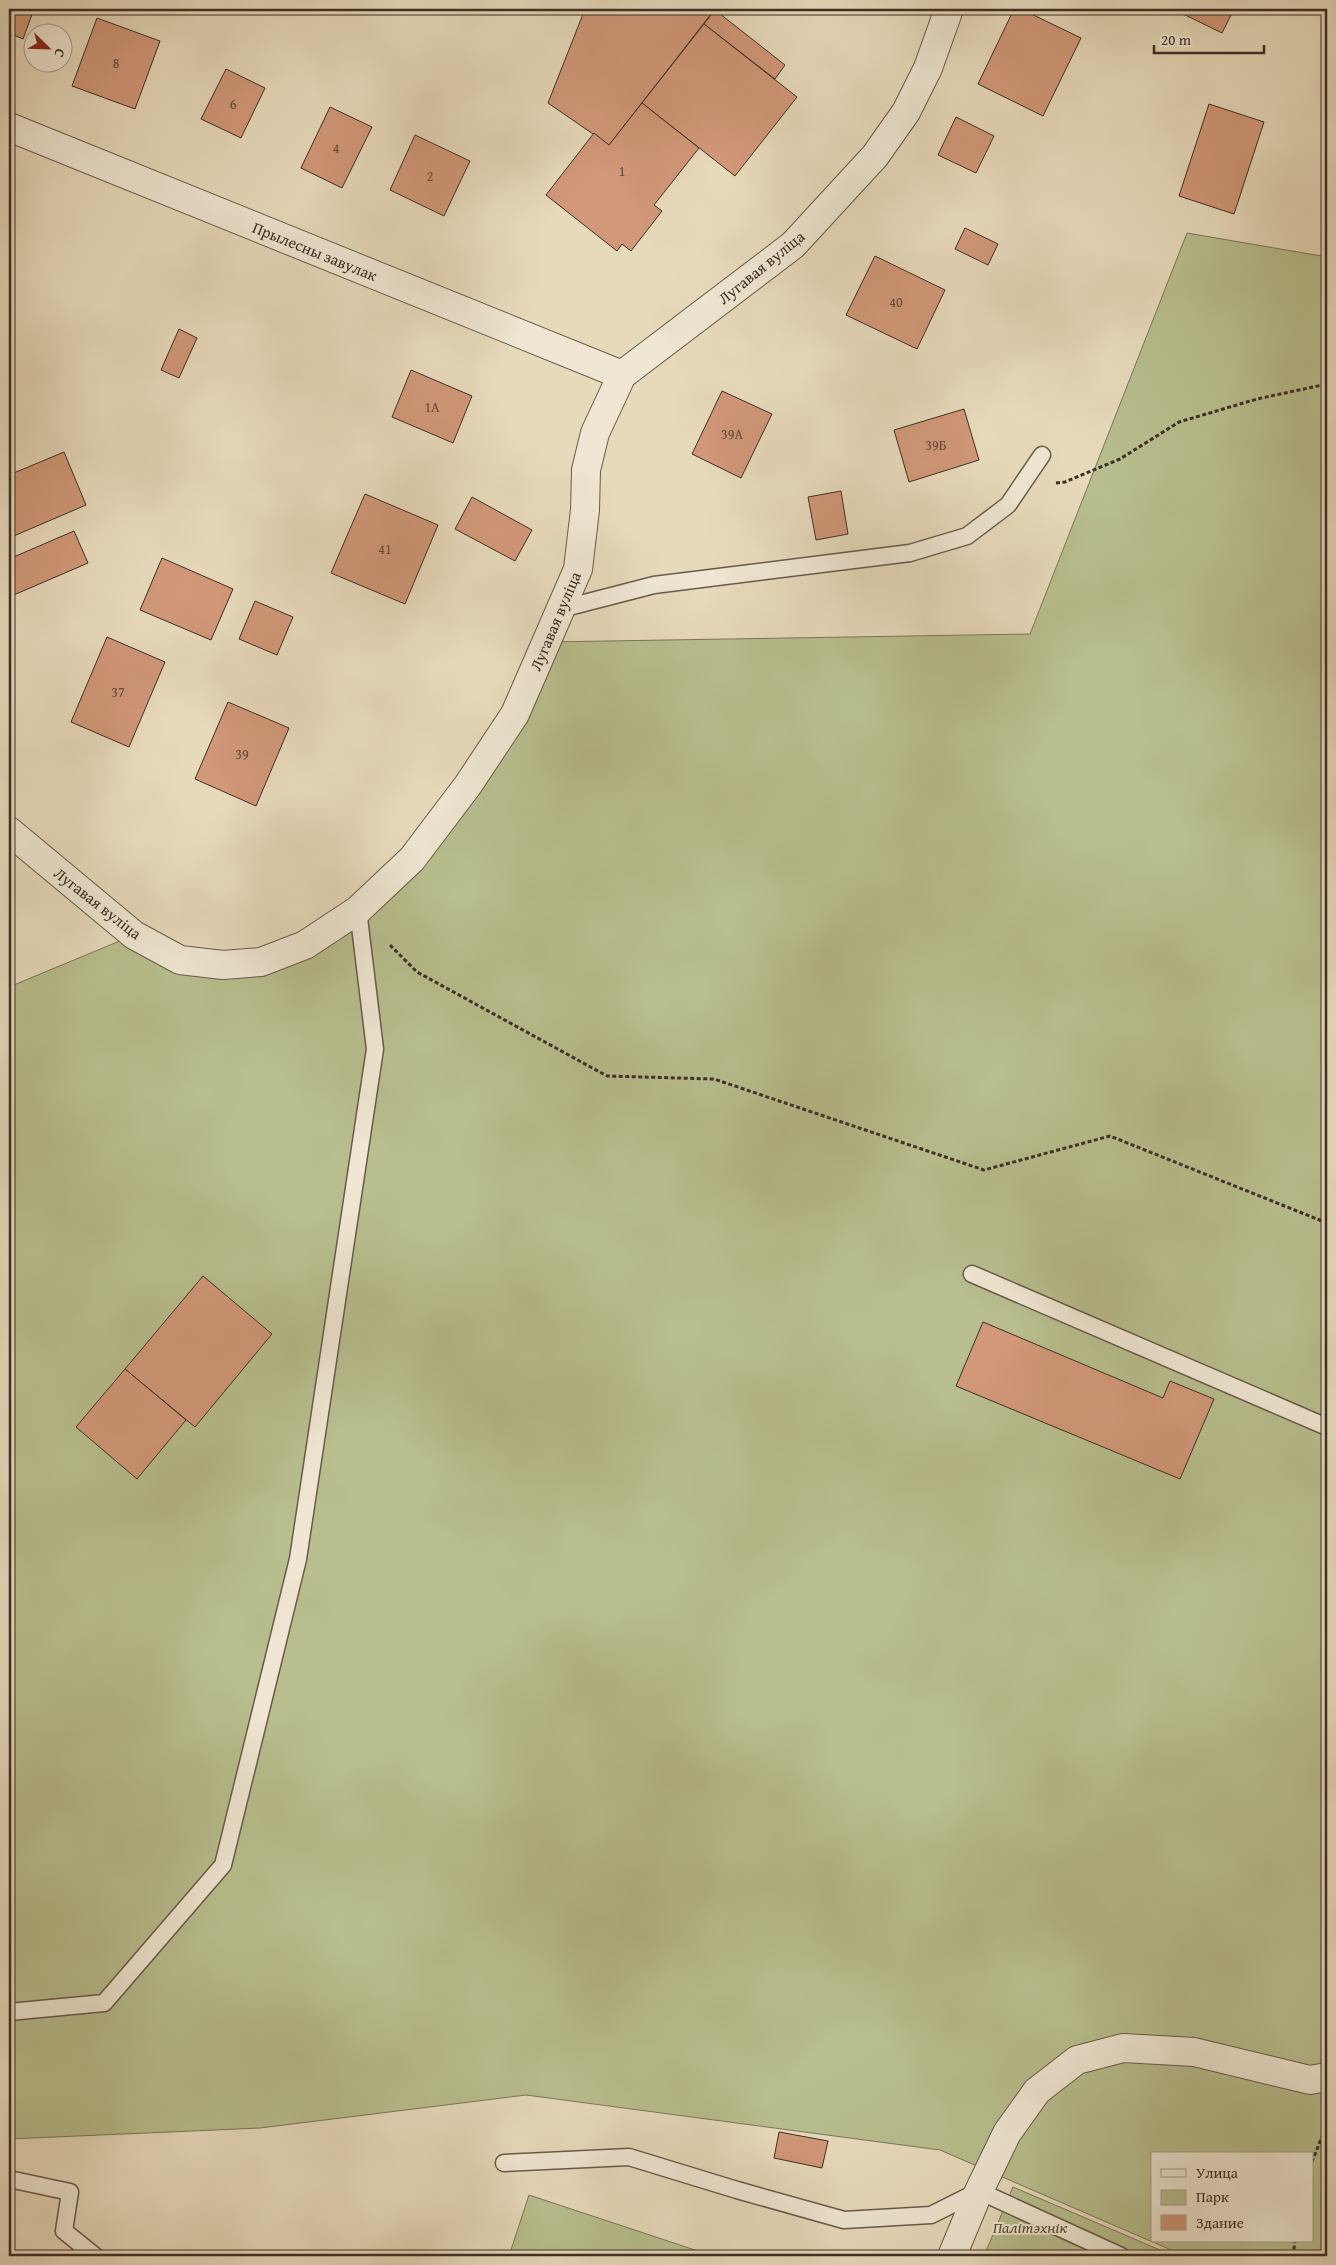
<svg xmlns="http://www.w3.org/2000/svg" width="1336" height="2265" font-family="'Gentium Book Plus',serif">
	<rect width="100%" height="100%" fill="#e7dabb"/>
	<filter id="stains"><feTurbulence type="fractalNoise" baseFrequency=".004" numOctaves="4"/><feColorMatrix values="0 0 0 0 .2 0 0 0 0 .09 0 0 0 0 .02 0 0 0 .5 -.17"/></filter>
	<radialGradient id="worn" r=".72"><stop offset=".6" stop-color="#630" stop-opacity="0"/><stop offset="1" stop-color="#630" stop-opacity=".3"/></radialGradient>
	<!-- green -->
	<g fill="#b8be8e" stroke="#7a765a" fill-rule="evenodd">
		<path d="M1187 233 1327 257V2256H1185L940 2150 526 2095 260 2128 9 2139V987L134 935 180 960 261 962 412 859 547 642 1030 634ZM1152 2154H1312V2241H1152Z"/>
		<path d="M1013 2187 1174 2256H984Z"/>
		<path d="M529 2195 698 2251 696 2256H509Z"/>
	</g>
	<!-- building -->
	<g fill="#d19879" stroke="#3d2f26">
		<path d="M9 9H34L23 39 9 33Z"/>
		<path d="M585 9H715L609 145 548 103Z"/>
		<path d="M782 9H796L793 14Z"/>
		<path d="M1014 9H1021L1081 38 1043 116 978 84Z"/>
		<path d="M1173 9H1234L1222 33Z"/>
		<path d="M715 10 785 65 775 79 704 24Z"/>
		<path d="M97 18 160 41 135 109 72 86Z"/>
		<path d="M704 24 797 97 735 176 642 103Z"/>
		<path d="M226 69 265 88 241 138 201 119Z"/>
		<path d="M642 103 699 148 654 205 662 211 631 251 622 244 617 251 546 195 594 133 609 145Z"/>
		<path d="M1209 104 1264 122 1234 214 1179 196Z"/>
		<path d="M330 107 372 127 342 188 301 168Z"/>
		<path d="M956 117 994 136 976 173 938 155Z"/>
		<path d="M415 135 470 161 444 216 390 190Z"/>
		<path d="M965 228 998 244 988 265 955 249Z"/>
		<path d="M875 256 945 290 917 349 846 315Z"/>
		<path d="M179 329 197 338 179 378 161 370Z"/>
		<path d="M411 370 472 396 453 443 392 417Z"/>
		<path d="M722 391 772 414 741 478 692 454Z"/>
		<path d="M964 409 979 460 909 482 894 430Z"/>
		<path d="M64 452 86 505 9 538V475Z"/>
		<path d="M841 491 848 534 816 540 808 497Z"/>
		<path d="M365 494 438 525 405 604 331 573Z"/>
		<path d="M472 497 532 530 515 561 455 529Z"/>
		<path d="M74 531 88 563 9 597V559Z"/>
		<path d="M162 558 233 589 211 640 140 610Z"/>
		<path d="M255 601 293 617 277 655 239 639Z"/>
		<path d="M107 637 165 662 129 747 71 722Z"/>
		<path d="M228 702 289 728 256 806 195 779Z"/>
		<path d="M203 1276 272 1334 195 1427 125 1369Z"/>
		<path d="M983 1322 1163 1398 1170 1381 1214 1399 1180 1479 956 1386Z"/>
		<path d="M125 1369 186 1420 137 1479 76 1427Z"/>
		<path d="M779 2132 828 2141 822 2168 774 2158Z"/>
	</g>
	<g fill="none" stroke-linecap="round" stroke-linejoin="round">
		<defs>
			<g id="lane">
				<path d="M561 609 654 585 910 553 967 536 1008 505 1042 455"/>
				<path d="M972 1274 1327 1427"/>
				<path d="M9 2012 104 2003 223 1865 298 1559 375 1049 358 910"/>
				<path d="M504 2163 629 2157 737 2190 844 2220 931 2215 979 2191 1121 2256"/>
				<path d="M9 2179 70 2192 64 2231 95 2256"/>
			</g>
			<g id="street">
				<path d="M9 127 622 375"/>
				<path d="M9 831 134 935 180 960 223 965 261 962 305 945 358 910 412 859 468 785 515 714 578 569 585 510 586 470 595 433 622 375 793 245 875 156 906 112 928 68 949 9"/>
				<path d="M952 2256 979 2191 1007 2133 1037 2091 1077 2060 1123 2048 1194 2052 1310 2080 1327 2077"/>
			</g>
		</defs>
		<!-- lane casing -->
		<use href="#lane" stroke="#685a4b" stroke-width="19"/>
		<!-- street casing -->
		<use href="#street" stroke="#685a4b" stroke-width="30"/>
		<!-- path -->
		<g stroke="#3d2f26" stroke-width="3" stroke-dasharray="4 2.5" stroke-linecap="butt">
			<path d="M1056 483 1065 482 1120 459 1179 422 1257 399 1327 384"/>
			<path d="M390 945 417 972 607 1076 714 1079 984 1170 1110 1136 1327 1223"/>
			<path d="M1312 2162 1327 2124"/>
			<path d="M1293 2256 1295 2241"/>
		</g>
		<!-- lane -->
		<use href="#lane" stroke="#efe7d3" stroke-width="16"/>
		<!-- street -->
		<use href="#street" stroke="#efe7d3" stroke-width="28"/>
	</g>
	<g text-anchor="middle" stroke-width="4" stroke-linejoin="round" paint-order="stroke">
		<!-- number labels -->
		<g font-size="14" fill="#62493b">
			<text x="116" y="68">8</text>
			<text x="233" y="109">6</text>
			<text x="336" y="153">4</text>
			<text x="622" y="176">1</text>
			<text x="430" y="181">2</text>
			<text x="896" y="307">40</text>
			<text x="432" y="412">1А</text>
			<text x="732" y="439">39А</text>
			<text x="936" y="450">39Б</text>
			<text x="385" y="554">41</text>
			<text x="118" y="697">37</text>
			<text x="242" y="759">39</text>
		</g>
		<!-- street labels -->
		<g font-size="16" fill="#3d2f26" stroke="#efe7d3">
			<text transform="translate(315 251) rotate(22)" y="6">Прылесны завулак</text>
			<text transform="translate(761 267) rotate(-39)" y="6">Лугавая вуліца</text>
			<text transform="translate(555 621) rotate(-67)" y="6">Лугавая вуліца</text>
			<text transform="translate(98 903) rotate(38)" y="6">Лугавая вуліца</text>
		</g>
		<!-- park labels -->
		<g font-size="16" font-style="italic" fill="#564c3b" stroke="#efe7d3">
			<text x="1030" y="2233">Палітэхнік</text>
		</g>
	</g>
	<!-- margin -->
	<rect width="1336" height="2265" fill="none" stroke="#e7dabb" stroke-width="30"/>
	<rect x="10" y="10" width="1316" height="2245" fill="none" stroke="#3d2f26" stroke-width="2.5"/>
	<rect x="15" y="15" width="1306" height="2235" fill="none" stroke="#3d2f26"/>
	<!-- legend -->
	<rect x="1151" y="2152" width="162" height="90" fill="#efe7d3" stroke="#a89d8e"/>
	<rect x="1161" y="2169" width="25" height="8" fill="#efe7d3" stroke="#a89d8e"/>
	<text x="1196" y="2178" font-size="15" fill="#3d2f26">Улица</text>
	<rect x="1161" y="2190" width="25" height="15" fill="#b8be8e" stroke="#a89d8e"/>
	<text x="1196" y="2202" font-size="15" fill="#3d2f26">Парк</text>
	<rect x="1161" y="2215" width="25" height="15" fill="#d19879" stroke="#a89d8e"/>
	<text x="1196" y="2228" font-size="15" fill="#3d2f26">Здание</text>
	<!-- north arrow -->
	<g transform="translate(48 48) rotate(113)"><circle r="24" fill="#efe7d3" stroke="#a89d8e"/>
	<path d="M0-4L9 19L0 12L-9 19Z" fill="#8f2418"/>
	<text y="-8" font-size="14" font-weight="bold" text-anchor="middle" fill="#3d2f26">С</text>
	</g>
	<!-- scale -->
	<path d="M1154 45v8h110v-8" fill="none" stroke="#3d2f26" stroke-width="2.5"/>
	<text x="1161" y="45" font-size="15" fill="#3d2f26" stroke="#efe7d3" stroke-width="4" paint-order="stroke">20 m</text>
	<rect width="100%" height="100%" filter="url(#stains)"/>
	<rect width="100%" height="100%" fill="url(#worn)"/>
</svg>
